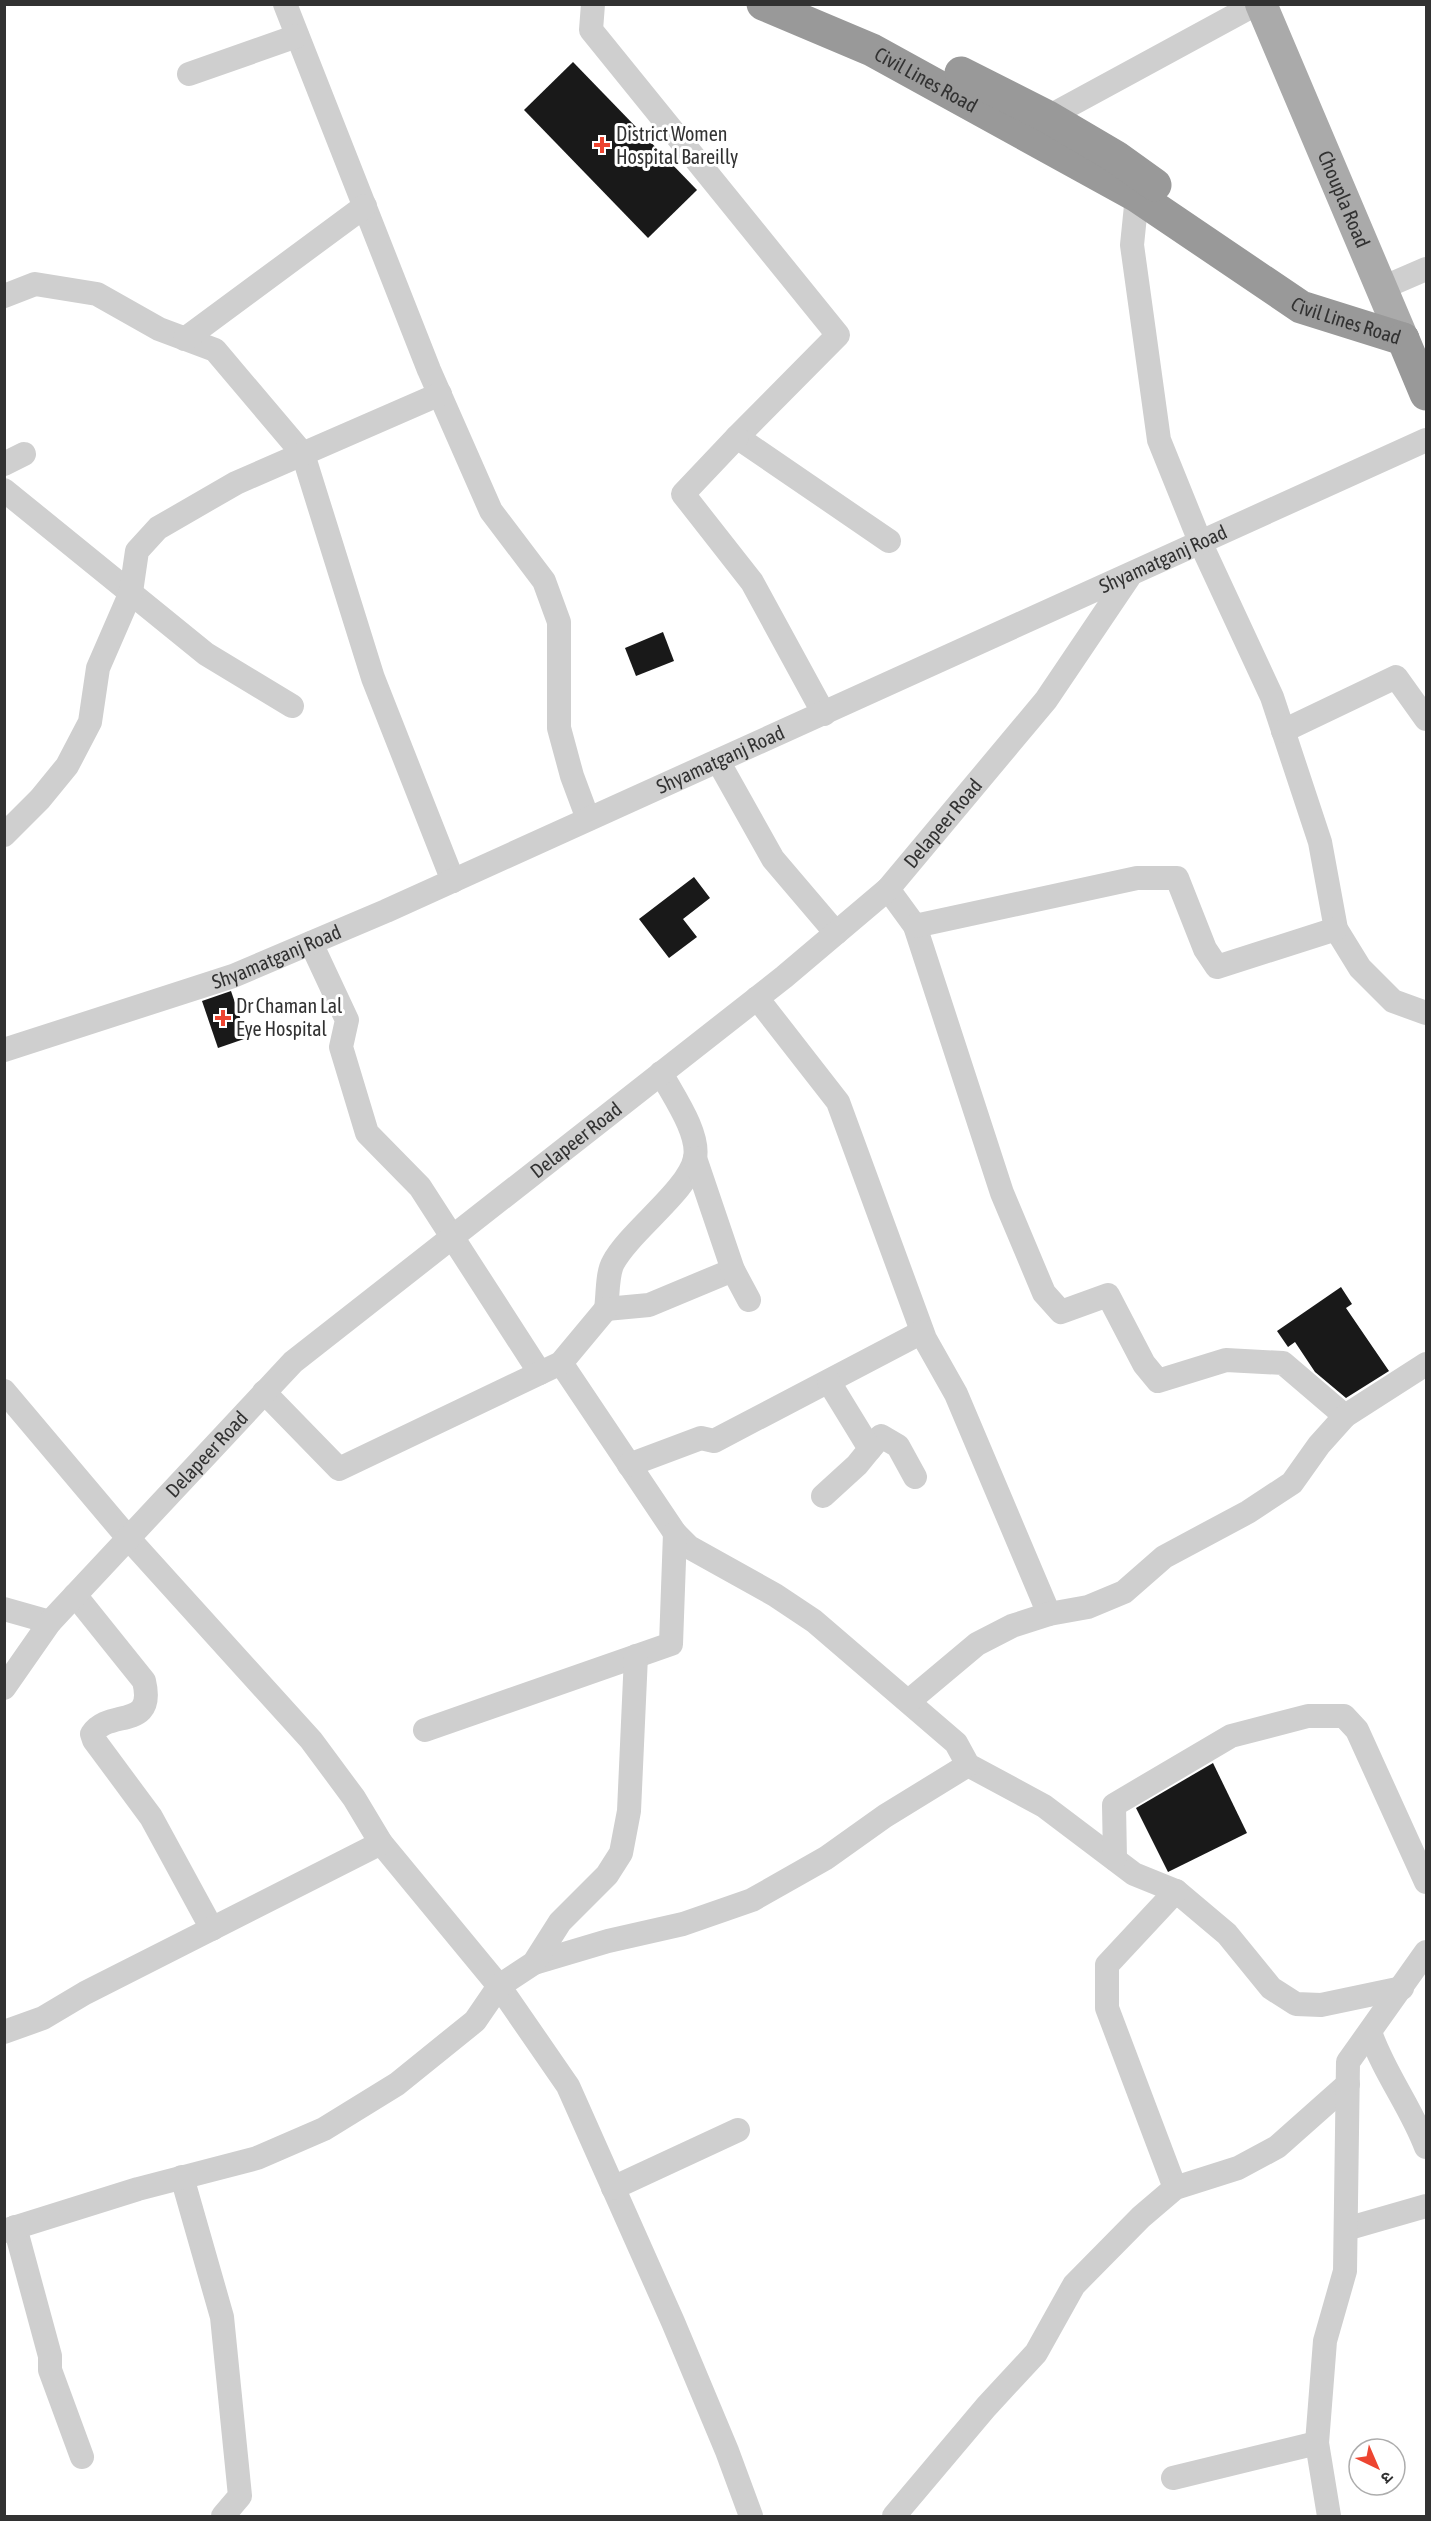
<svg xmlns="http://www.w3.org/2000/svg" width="1431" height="2521" font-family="'Asap Condensed','Noto Sans Devanagari',sans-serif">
	<rect width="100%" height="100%" fill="#fff"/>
	<!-- building -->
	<g fill="#191919">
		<path d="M573 62 697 190 648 238 524 110Z"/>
		<path d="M663 632 674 661 636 676 625 648Z"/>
		<path d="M694 877 710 898 683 919 697 937 669 958 639 919Z"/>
		<path d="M231 991 247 1038 218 1048 202 1001Z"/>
		<path d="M1341 1287 1352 1304 1346 1308 1389 1371 1346 1398 1315 1372 1295 1342 1288 1347 1277 1331Z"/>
		<path d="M1213 1763 1247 1833 1168 1872 1136 1808Z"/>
	</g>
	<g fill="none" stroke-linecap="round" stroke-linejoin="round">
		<!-- minor -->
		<g stroke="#cfcfcf" stroke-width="24">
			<path d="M285 4 429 370 491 511 544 581 559 622V728L572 776 588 819"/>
			<path d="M593 4 591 30 838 335 737 437 889 541"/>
			<path d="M189 74 297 36"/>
			<path d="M1048 117 1256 4"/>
			<path d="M1137 196 1132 245 1159 440 1201 544 1272 697 1320 842 1336 929 1360 968 1393 1001 1426 1013"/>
			<path d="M1382 288 1426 269"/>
			<path d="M4 296 35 284 97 294 159 329 215 350 303 454 373 678 453 881"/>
			<path d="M185 339 365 206"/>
			<path d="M737 437 683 494 752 582 824 714"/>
			<path d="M4 464 24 454"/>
			<path d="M4 490 206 654 292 706"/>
			<path d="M1283 731 1396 677 1426 719"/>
			<path d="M718 761 773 859 836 933"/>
			<path d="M4 835 40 799 67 766 90 722 98 668 131 592 137 551 158 528 236 483 440 394"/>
			<path d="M888 889 915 926 1002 1193 1044 1293 1061 1312 1108 1295 1144 1364 1158 1381 1226 1360 1283 1363 1345 1416"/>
			<path d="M915 926 1137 878H1177L1205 949 1217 967 1336 929"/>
			<path d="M311 943 347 1020 341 1047 367 1133 420 1187 540 1373"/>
			<path d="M757 998 838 1102 925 1339 956 1394 1049 1614"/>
			<path id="s1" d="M4 1050 233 976 386 911 1426 440"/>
			<path d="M661 1073C672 1094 700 1133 695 1158 689 1190 629 1232 613 1263 607 1274 608 1296 606 1309L649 1305 733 1270"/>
			<path d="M695 1158 733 1270 749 1300"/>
			<path d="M561 1363 675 1533 689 1547 775 1595 814 1621 956 1743 968 1765 1044 1806 1134 1874 1176 1891 1227 1934 1271 1988 1296 2004 1321 2005 1402 1988"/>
			<path d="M4 1391 129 1539 311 1740 354 1798 381 1843 499 1986 568 2086 673 2322 727 2451 751 2516"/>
			<path d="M264 1392 339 1469 561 1363 606 1309"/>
			<path d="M870 1449 881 1436 898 1446 915 1477"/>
			<path d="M629 1465 701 1438 714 1441 922 1332"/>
			<path d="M823 1496 857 1465 870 1449 829 1382"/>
			<path d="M75 1595 144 1681C156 1731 109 1708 92 1734L94 1740 151 1817 212 1929"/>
			<path d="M4 1609 50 1622"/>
			<path id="s2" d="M4 1688 50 1622 293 1362 784 977 888 889 1046 700 1129 577"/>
			<path d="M909 1701 977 1644 1012 1626 1049 1614 1088 1607 1124 1592 1164 1557 1248 1512 1292 1483 1319 1445 1345 1416 1426 1364"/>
			<path d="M425 1730 671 1644 675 1533"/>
			<path d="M1115 1859 1114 1805 1231 1736 1308 1716H1344L1357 1730 1426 1882"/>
			<path d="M534 1963 608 1941 683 1924 752 1900 826 1858 885 1816 968 1765"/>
			<path d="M4 2032 43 2018 85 1993 381 1843"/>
			<path d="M1370 2032C1384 2073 1411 2107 1426 2147"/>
			<path d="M182 2177 222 2317 240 2496 223 2516"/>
			<path d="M613 2188 738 2130"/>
			<path d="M1175 2188 1107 2008V1965L1176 1891"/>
			<path d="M15 2227 50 2356V2370L82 2457"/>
			<path d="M1346 2229 1426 2206"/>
			<path d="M4 2231 138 2189 257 2158 324 2129 397 2084 475 2021 499 1986 534 1963 560 1922 607 1875 621 1853 629 1811 636 1656"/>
			<path d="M1173 2478 1317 2443"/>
			<path d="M894 2516 986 2407 1036 2353 1074 2285 1141 2217 1175 2188 1238 2168 1277 2147 1348 2084"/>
			<path d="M1329 2516 1317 2443 1325 2341 1345 2271 1348 2062 1426 1952"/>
		</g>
		<!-- major -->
		<path stroke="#aaa" stroke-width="32" id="s3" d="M1261 4 1403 339"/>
		<!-- highway -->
		<g stroke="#999" stroke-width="33">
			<path id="s4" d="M763 4 872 50 1137 196 1301 307 1403 339"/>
			<path d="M961 73 1048 117 1116 157 1155 185"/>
			<path d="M1403 339 1426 394"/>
		</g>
	</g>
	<!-- markers -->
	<g fill="#ed4531" stroke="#fff" stroke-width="2">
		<path d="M599 136h6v6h6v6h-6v6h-6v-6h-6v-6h6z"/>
		<path d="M220 1009h6v6h6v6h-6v6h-6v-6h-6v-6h6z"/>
	</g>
	<g text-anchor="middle" stroke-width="6" stroke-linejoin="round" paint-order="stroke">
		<!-- street labels -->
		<g font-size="20" fill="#323232" stroke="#fff">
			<text dy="7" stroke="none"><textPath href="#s4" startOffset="180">Civil Lines Road</textPath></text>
			<text dy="7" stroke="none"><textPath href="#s3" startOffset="212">Choupla Road</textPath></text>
			<text dy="7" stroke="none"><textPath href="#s4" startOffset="666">Civil Lines Road</textPath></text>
			<text dy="7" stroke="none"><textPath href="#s1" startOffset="1260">Shyamatganj Road</textPath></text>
			<text dy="7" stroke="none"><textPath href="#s1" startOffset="774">Shyamatganj Road</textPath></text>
			<text dy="7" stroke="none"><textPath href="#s2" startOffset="1282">Delapeer Road</textPath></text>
			<text dy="7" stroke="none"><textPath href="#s1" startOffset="288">Shyamatganj Road</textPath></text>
			<text dy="7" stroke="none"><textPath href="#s2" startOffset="796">Delapeer Road</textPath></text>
			<text dy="7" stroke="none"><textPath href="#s2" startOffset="310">Delapeer Road</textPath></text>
		</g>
		<!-- poi labels -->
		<g font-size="20" fill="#323232" stroke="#fff" text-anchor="start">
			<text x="616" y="141">District Women<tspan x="616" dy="23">Hospital Bareilly</tspan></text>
			<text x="236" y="1013">Dr Chaman Lal<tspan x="236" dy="23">Eye Hospital</tspan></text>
		</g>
	</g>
	<!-- border -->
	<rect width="1431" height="2521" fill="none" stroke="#323232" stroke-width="12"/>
	<!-- north arrow -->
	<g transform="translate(1377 2467) rotate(136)"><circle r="28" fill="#ffffff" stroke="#adadad" stroke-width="1.5"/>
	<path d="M0-4.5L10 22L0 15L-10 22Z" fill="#ed4531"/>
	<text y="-9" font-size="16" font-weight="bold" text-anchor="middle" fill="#323232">उ</text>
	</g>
</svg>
